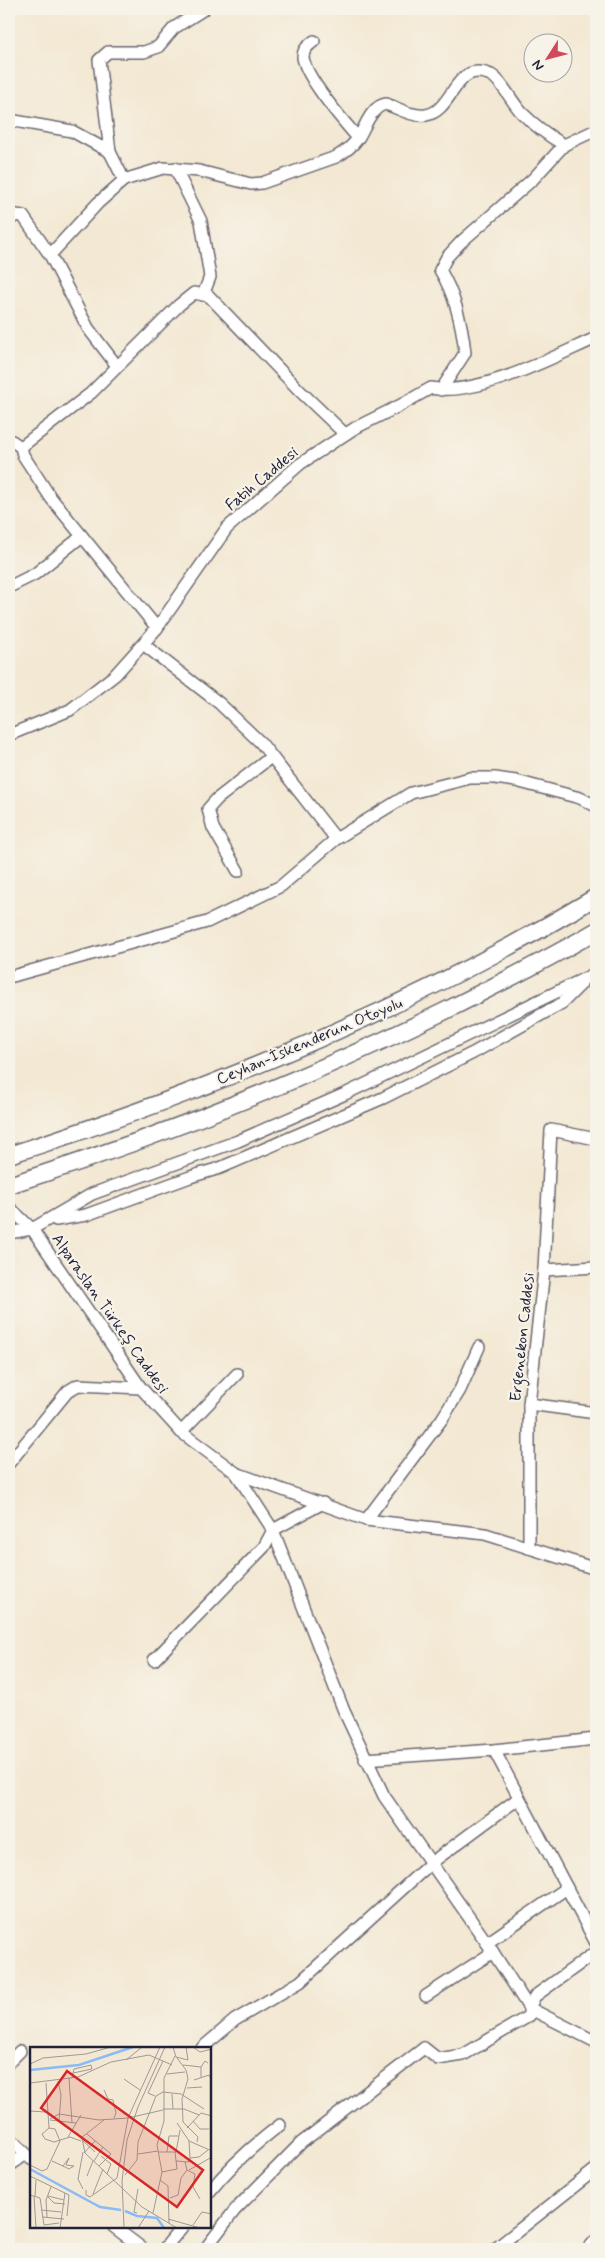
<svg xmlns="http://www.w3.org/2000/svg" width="605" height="2258" font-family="Mynerve,sans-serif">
	<rect width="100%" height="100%" fill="#f7f3e8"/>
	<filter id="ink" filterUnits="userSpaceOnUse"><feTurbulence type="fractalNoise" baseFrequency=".02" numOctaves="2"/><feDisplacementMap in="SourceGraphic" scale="10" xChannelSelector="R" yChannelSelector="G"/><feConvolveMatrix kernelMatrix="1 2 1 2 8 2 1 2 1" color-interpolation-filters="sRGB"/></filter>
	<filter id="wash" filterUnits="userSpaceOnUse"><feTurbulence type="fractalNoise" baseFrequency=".0096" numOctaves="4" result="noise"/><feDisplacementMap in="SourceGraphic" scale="20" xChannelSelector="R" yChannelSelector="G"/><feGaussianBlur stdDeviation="1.12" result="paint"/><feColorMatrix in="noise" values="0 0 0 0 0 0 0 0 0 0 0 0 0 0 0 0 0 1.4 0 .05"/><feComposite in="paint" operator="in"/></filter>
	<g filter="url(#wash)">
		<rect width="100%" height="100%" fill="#f3e8d3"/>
	</g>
	<g filter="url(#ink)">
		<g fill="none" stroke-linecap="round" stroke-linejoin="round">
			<defs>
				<g id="minor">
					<path d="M314 41C309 45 303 49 303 57 305 77 344 122 358 138"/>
					<path d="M9 120 72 131 110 152"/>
					<path d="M175 168 201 221 210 277 203 295"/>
					<path d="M124 180 110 152 99 60 108 52H144L158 47 174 28 204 9"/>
					<path d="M9 220 16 215 23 216 50 255 88 328 117 366"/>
					<path d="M50 255 98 203 124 180 163 168 199 171 251 184 262 183 336 157C345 152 352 147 358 138 365 128 371 106 386 104 398 108 412 117 426 115 454 111 454 59 491 75 501 80 513 104 522 113 535 126 549 136 564 145"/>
					<path d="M441 390 465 353C462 323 455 295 440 270L447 257 461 242 533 179 564 145 596 130"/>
					<path d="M9 442 12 441 21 447 23 455 51 498 157 628"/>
					<path d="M21 447 91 393 179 305 194 293 209 296 300 391 345 434"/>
					<path d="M9 587 35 574 82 536"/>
					<path d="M143 644 219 703 261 743 336 839"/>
					<path d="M9 735 70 710 115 675 157 628 227 528 300 464 355 428 399 406 431 388C478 397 553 357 596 338"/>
					<path d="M238 871 213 828 208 809 217 799 271 757"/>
					<path d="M9 977 207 922 281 886 336 839 411 793 470 778H495L516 781 580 798 596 806"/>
					<path d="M9 1207 32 1229 141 1388 181 1432 236 1473 366 1520 485 1534 596 1569"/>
					<path d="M56 1220 86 1215 190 1177 220 1168 383 1098 473 1053 562 1003 581 984"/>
					<path d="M9 1233 32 1229 92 1194 238 1141 345 1094 596 973"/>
					<path d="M544 1270 596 1267"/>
					<path d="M529 1404 596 1413"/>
					<path d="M181 1432 237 1374"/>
					<path d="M9 1463 68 1391 78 1385 141 1388"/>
					<path d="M236 1473 273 1530 344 1711 384 1796 487 1943 529 2008 596 2042"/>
					<path d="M366 1520 442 1419 460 1390 479 1347"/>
					<path d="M529 1548V1404L544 1270 551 1130 596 1139"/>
					<path d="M154 1660 264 1547 273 1530 323 1503"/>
					<path d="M494 1750 596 1943"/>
					<path d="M365 1759 494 1750 596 1739"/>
					<path d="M487 1943 567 1888"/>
					<path d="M426 1996 493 1952"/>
					<path d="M202 2048 235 2020 300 1982 431 1863 519 1798"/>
					<path d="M9 2062 20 2051"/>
					<path d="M9 2137 31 2159"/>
					<path d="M9 2166 26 2154"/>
					<path d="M210 2191C231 2165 254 2145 280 2125"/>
					<path d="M114 2227 143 2249"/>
					<path d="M164 2249 182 2227"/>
					<path d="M205 2249 235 2210 301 2143 424 2048 438 2059 463 2055 529 2016V2008L535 1996 596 1952"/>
					<path d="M495 2249 596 2169"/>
					<path d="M588 2249 596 2240"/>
				</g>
				<g id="highway">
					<path d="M9 1155C212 1090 413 1007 596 897"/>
					<path d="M9 1185C157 1138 303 1080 443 1012 495 986 547 960 596 931"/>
				</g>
			</defs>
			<!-- minor casing -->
			<use href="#minor" stroke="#6b6770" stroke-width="14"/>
			<!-- highway casing -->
			<use href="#highway" stroke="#6b6770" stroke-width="19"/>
			<!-- minor -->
			<use href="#minor" stroke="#fff" stroke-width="11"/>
			<!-- highway -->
			<use href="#highway" stroke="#fff" stroke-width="16"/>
		</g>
	</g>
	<g text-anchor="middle" stroke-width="4.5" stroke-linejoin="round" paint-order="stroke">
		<!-- street labels -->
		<g font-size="16" fill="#22223b" stroke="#f7f3e8">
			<text transform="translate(261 478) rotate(-40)" y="6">Fatih Caddesi</text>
			<text transform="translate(309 1040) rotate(-23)" y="6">Ceyhan-İskenderun Otoyolu</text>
			<text transform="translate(111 1313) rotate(55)" y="6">Alparaslan Türkeş Caddesi</text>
			<text transform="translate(521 1337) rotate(-84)" y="6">Ergenekon Caddesi</text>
		</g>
	</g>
	<!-- overview -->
	<g transform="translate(30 2047)">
		<rect width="181" height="181" fill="#f3e8d3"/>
		<path fill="none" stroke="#8abbf6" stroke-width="2.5" d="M0 23 49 18 103 0M0 122 70 160 91 163M95 164 107 169 127 171 134 181"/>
		<path fill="none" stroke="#9f9996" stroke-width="1" d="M143 0 146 10 158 13 156 0M163 0 170 5 182 2M147 11 156 23 158 32 152 52 153 75 168 90 167 95M96 13 112 0M0 17 13 11 56 7 81 0M153 18 171 20M137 27 155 25M171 30V20L175 14 178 16M39 31 42 76M42 31 44 22 61 18 62 22 43 26M94 32 110 43M164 33 179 28 181 32M28 34 31 48 29 74M0 36 48 30 81 15 119 8 142 18M157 41 172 40M74 43 78 52 83 53 86 66 84 71M142 47 143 62M125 49 118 46 133 14M126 49 133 45 151 47 174 62M133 62H154L169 68M0 64 16 65M20 72 29 67 69 73 98 71 133 63M20 73 46 76M163 74 170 82H179M19 81 12 87 15 92 24 95 40 90 51 94M157 81 171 66 182 69M57 87 81 107 69 119M38 90 51 68M51 91 74 73M52 91 55 106 112 160 147 181M52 93 65 105M159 94 182 104M128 105H146L150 83M137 105 139 89H148M54 106 65 94M108 107 128 104M71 109 81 117 77 127M160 111 169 110 178 103M22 114 35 120 39 122 44 119 36 118 39 111 33 119M64 114 73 100M146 114 159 115 160 111 159 94 147 76M0 118 12 124 17 122 30 94 25 82 19 81 16 36M157 123 165 127 163 140 170 152M159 123 182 110M132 125 147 122 145 105M95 128 107 113 108 95 126 49M0 129 39 148 37 169M57 129 63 114M130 133 138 139 139 176M53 142 48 132 53 105M56 143V148L60 150 87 131 98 71 130 0M63 147 73 122M0 148 10 151 14 178 29 176M4 149 6 181M5 149 6 133M17 149 24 156 35 157M18 149 34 153M140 151 148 148 151 131 157 123 155 115M11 163 31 165M107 166 104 165 108 142M123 166 132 125 127 98 134 74V31L145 9M12 170 34 172M17 170 16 153 21 140M138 172 170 181M163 178 172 165 182 167M30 181 35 146M94 181 92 134 97 93 108 60 135 0M108 181 119 164"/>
		<path fill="#d62828" fill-opacity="0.15" stroke="#d62828" stroke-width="2.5" d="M37 24 173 123 147 160 11 61Z"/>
		<rect width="181" height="181" fill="none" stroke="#22223b" stroke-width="2.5"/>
	</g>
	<!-- margin -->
	<rect width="605" height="2258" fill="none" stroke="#f7f3e8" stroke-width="30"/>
	<!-- north arrow -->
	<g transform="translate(548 58) rotate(234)"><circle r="24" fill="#f7f3e8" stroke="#a29fa3"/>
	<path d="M0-4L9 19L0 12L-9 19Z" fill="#d1495b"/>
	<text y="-8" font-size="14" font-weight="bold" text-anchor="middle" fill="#22223b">N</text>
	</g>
</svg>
